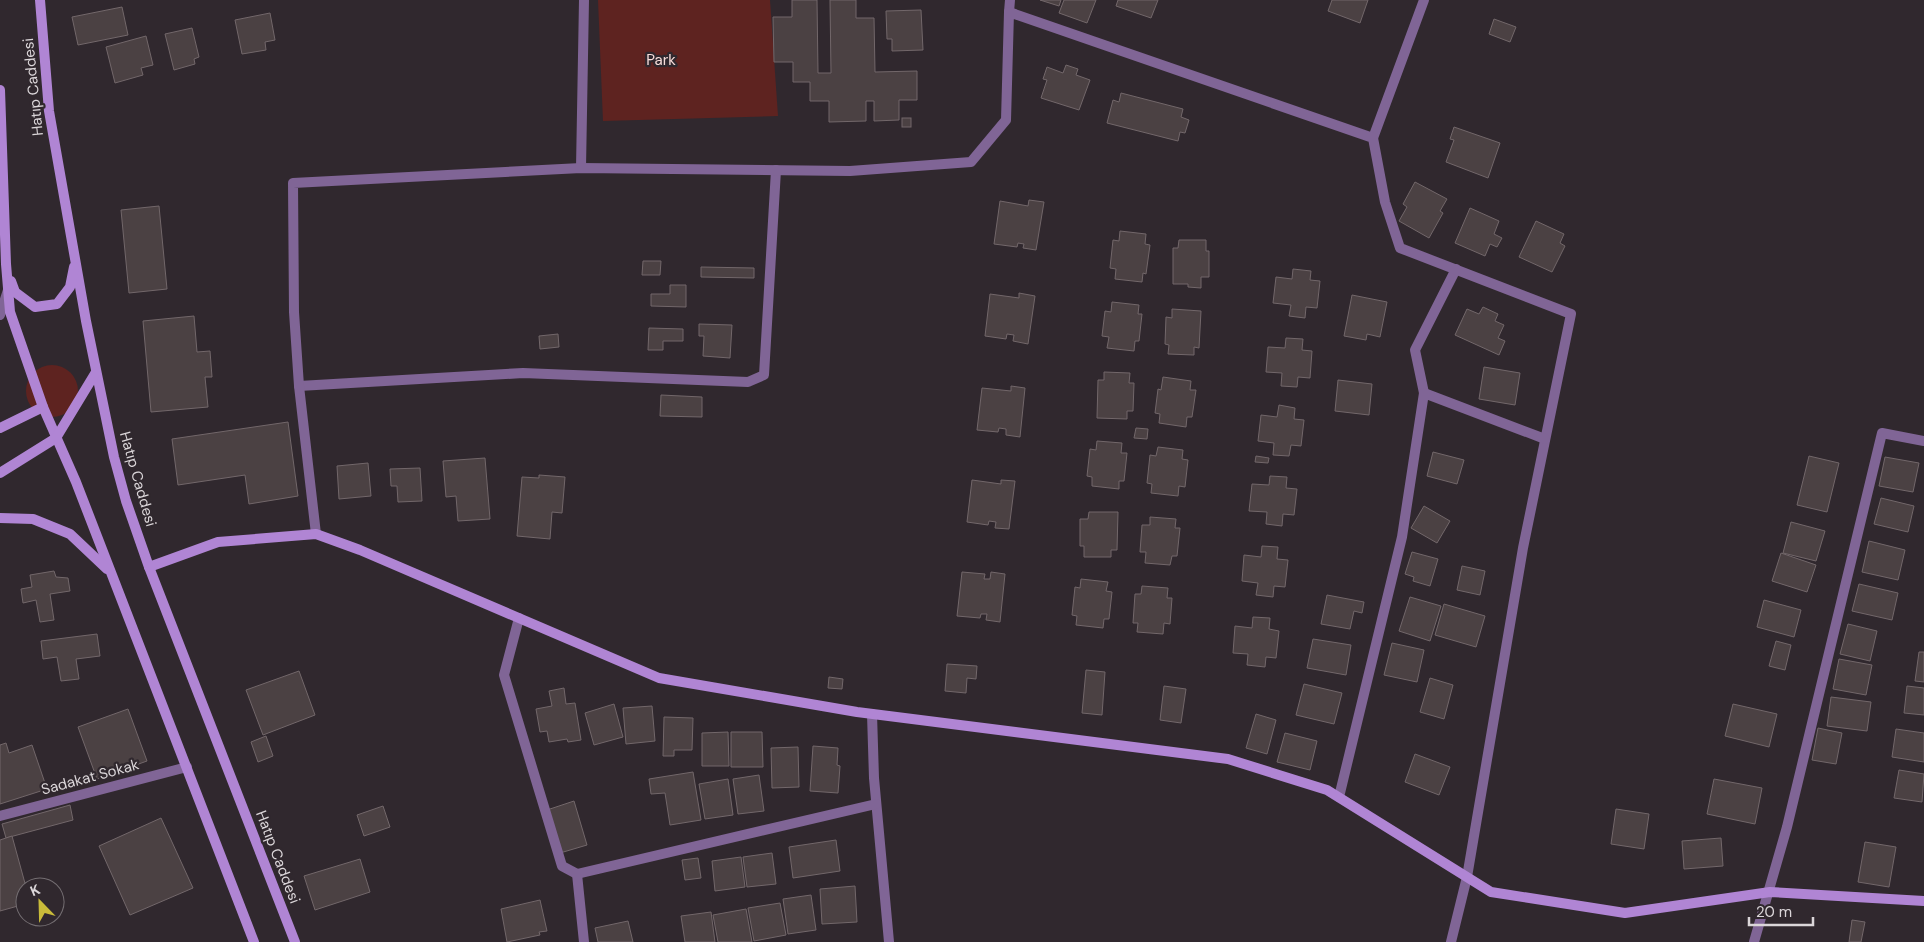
<svg xmlns="http://www.w3.org/2000/svg" width="1924" height="942" font-family="'DM Sans',sans-serif">
	<rect width="100%" height="100%" fill="#30282e"/>
	<!-- green -->
	<g fill="#5e2320">
		<path d="M598 0H770L778 116 603 121Z"/>
		<circle cx="52" cy="391" r="26"/>
	</g>
	<!-- building -->
	<g fill="#4b4143" stroke="#72676a">
		<path d="M792 0H817L818 73H831L830 0H856V18H874L875 72 917 71V100H899V120L874 121V101H866V121L829 122V101H810V82H793V62H774L773 17H792Z"/>
		<path d="M1040 0H1061L1059 6Z"/>
		<path d="M1064 0H1096L1087 23 1059 13Z"/>
		<path d="M1118 0H1158L1151 18 1116 6Z"/>
		<path d="M1332 0H1368L1360 23 1328 11Z"/>
		<path d="M122 7 128 35 78 45 72 17Z"/>
		<path d="M921 10 923 50 892 51V39H887L886 11Z"/>
		<path d="M270 13 275 40 265 42 266 50 242 54 235 20Z"/>
		<path d="M1494 19 1516 27 1510 42 1489 34Z"/>
		<path d="M192 28 199 57 194 59 195 64 174 70 165 34Z"/>
		<path d="M146 36 153 65 141 68 143 75 115 83 106 47Z"/>
		<path d="M1066 65 1078 69 1076 75 1090 80 1079 110 1041 98 1047 80 1043 79 1047 67 1063 73Z"/>
		<path d="M1121 93 1183 109 1181 117 1189 120 1185 133 1180 132 1178 141 1107 123 1113 100 1119 102Z"/>
		<rect x="902" y="118" width="9" height="9"/>
		<path d="M1454 127 1500 143 1488 178 1446 162 1454 140 1450 139Z"/>
		<path d="M1415 182 1447 199 1440 211 1443 213 1429 238 1399 221 1407 207 1403 204Z"/>
		<path d="M1029 200 1044 202 1036 250 1023 248 1024 244 1018 243 1017 247 994 244 1000 201 1028 206Z"/>
		<path d="M159 206 167 289 129 293 121 210Z"/>
		<path d="M1470 208 1499 221 1494 234 1502 238 1497 247 1490 244 1485 256 1455 243Z"/>
		<path d="M1536 221 1564 234 1560 243 1565 246 1552 272 1519 257Z"/>
		<path d="M1120 231 1146 234 1145 244 1150 245 1146 274 1143 273 1142 282 1115 279 1116 269 1110 268 1113 240 1119 241Z"/>
		<path d="M1179 240H1206V251H1209V277H1201V288L1188 287V284H1173V248H1178Z"/>
		<path d="M643 261H661L660 275H642Z"/>
		<path d="M701 267 754 268V278L701 277Z"/>
		<path d="M1293 269 1311 271 1310 280 1320 281 1317 308 1306 307 1305 318 1289 316 1291 305 1273 303 1276 277 1292 279Z"/>
		<path d="M670 285H686V307L651 306V294H670Z"/>
		<path d="M1019 293 1035 296 1028 344 1013 341 1014 335 1007 334 1006 339 985 336 990 294 1019 298Z"/>
		<path d="M1352 295 1387 302 1380 337 1367 334 1366 340 1344 336Z"/>
		<path d="M1112 302 1139 305 1138 314H1142L1139 341H1135L1134 351 1107 348 1109 337 1102 336 1105 311 1111 312Z"/>
		<path d="M1483 307 1498 314 1495 321 1504 325 1498 338 1505 341 1499 355 1455 335 1467 309 1479 314Z"/>
		<path d="M1172 309 1201 311 1199 348 1194 347V355L1168 354 1169 345 1165 344 1166 317 1172 318Z"/>
		<path d="M194 316 197 352 210 351 212 377H205L208 407 151 412 143 321Z"/>
		<path d="M699 324 732 325 730 358 703 356 704 336H699Z"/>
		<path d="M649 328 683 329V341H663V350H648Z"/>
		<path d="M558 334 559 347 540 349 539 336Z"/>
		<path d="M1286 338 1303 339 1302 350 1312 351 1310 378 1298 377 1297 387 1281 386 1282 373 1266 372 1268 347 1285 348Z"/>
		<path d="M1484 367 1520 373 1515 405 1479 399Z"/>
		<path d="M1104 372 1130 373 1129 383H1134L1133 411H1127V419L1097 418 1098 380H1104Z"/>
		<path d="M1163 377 1191 381 1190 390H1196L1192 417H1187L1186 427 1159 423 1160 414 1155 413 1158 389 1161 390Z"/>
		<path d="M1338 380 1372 384 1369 415 1335 411Z"/>
		<path d="M1011 386 1025 388 1020 437 1006 435V429L999 428 998 432 977 430 982 388 1011 391Z"/>
		<path d="M661 395 702 397V417L660 416Z"/>
		<path d="M1279 405 1295 408 1294 419 1304 420 1301 446 1291 445 1289 456 1273 455 1274 443 1258 441 1261 415 1277 417Z"/>
		<path d="M288 422 298 496 249 504 245 475 178 485 172 439Z"/>
		<path d="M1136 428 1148 429 1147 439 1134 438Z"/>
		<path d="M1097 441 1122 443 1121 453H1127L1124 481H1119V489L1092 486V477L1087 476 1090 449 1096 450Z"/>
		<path d="M1158 447 1183 450 1182 459 1188 460 1185 487 1179 486 1178 496 1151 493 1152 484 1147 483 1150 455 1156 456Z"/>
		<path d="M1433 452 1464 460 1457 484 1427 476Z"/>
		<path d="M1256 456 1269 458 1268 463 1255 462Z"/>
		<path d="M1809 456 1839 463 1827 512 1797 505Z"/>
		<path d="M1885 457 1919 463 1913 492 1879 486Z"/>
		<path d="M485 458 490 519 458 521 456 496 446 497 443 461Z"/>
		<path d="M368 463 371 496 339 499 337 466Z"/>
		<path d="M420 468 422 501 398 502 397 486H391L390 469Z"/>
		<path d="M539 475 565 477 562 513 552 512 550 539 517 536 522 477 539 478Z"/>
		<path d="M1270 476 1287 477 1286 488 1297 489 1294 515 1283 514 1282 526 1266 524 1267 512 1249 511 1252 484 1269 485Z"/>
		<path d="M972 480 1001 484V480L1015 481 1009 529 995 528 996 522 989 521 988 525 967 522Z"/>
		<path d="M1881 498 1914 506 1908 532 1874 524Z"/>
		<path d="M1424 506 1450 521 1437 543 1411 528Z"/>
		<path d="M1089 512H1118L1117 550H1111V557H1084V546H1080V519H1088Z"/>
		<path d="M1150 517 1176 519 1175 528H1180L1177 556H1172L1170 565 1145 563 1146 552H1140L1142 525H1150Z"/>
		<path d="M1791 522 1825 531 1816 561 1783 553Z"/>
		<path d="M1869 541 1905 550 1898 580 1862 572Z"/>
		<path d="M1262 546 1278 547 1277 559 1288 560 1285 587 1274 586 1273 597 1256 595 1258 583 1242 581 1244 555 1261 557Z"/>
		<path d="M1412 552 1438 559 1430 586 1413 581 1414 577 1405 574Z"/>
		<path d="M1781 553 1816 565 1807 592 1772 581Z"/>
		<path d="M1462 566 1485 571 1480 595 1457 590Z"/>
		<path d="M54 571 56 577 68 578 70 591 50 594 54 620 40 622 36 600 23 603 21 589 32 587 30 575Z"/>
		<path d="M962 572 985 574 984 579H990L991 572 1005 574 1000 622 986 620 987 614H981L980 618 957 616Z"/>
		<path d="M1081 579 1108 582 1106 591 1112 592 1109 619H1104L1103 628 1076 625 1077 616 1072 615 1075 587 1080 588Z"/>
		<path d="M1859 584 1898 593 1892 620 1852 611Z"/>
		<path d="M1142 586 1168 588 1167 598H1172L1170 624 1164 623 1163 634 1137 632 1138 623H1133L1135 594H1141Z"/>
		<path d="M1327 595 1364 602 1362 613 1354 611 1350 629 1321 624Z"/>
		<path d="M1410 597 1441 606 1430 641 1399 631Z"/>
		<path d="M1764 600 1801 610 1794 637 1757 627Z"/>
		<path d="M1444 604 1485 616 1476 647 1435 635Z"/>
		<path d="M1253 617 1270 618 1269 629 1279 631 1276 658 1266 657 1265 667 1247 665 1248 654 1233 653 1235 626 1252 628Z"/>
		<path d="M1848 624 1877 631 1870 661 1840 654Z"/>
		<path d="M97 634 100 656 76 659 79 679 61 681 57 657 43 659 41 641Z"/>
		<path d="M1313 639 1351 645 1346 675 1307 668Z"/>
		<path d="M1776 641 1791 645 1785 670 1769 666Z"/>
		<path d="M1392 643 1424 650 1417 682 1384 675Z"/>
		<path d="M1919 652H1924V682L1915 681Z"/>
		<path d="M1839 659 1872 665 1866 695 1833 689Z"/>
		<path d="M947 664 977 666 976 679 967 678 966 693 945 691Z"/>
		<path d="M1086 670 1105 672 1102 715 1082 713Z"/>
		<path d="M299 671 315 715 263 735 246 690Z"/>
		<path d="M829 677 843 679 842 689 828 688Z"/>
		<path d="M1430 678 1453 685 1444 719 1420 712Z"/>
		<path d="M1304 684 1342 693 1334 724 1296 715Z"/>
		<path d="M1164 686 1186 689 1181 723 1160 720Z"/>
		<path d="M1907 686 1924 688V715L1904 713Z"/>
		<path d="M564 688 566 704 575 703 581 740 568 742 567 739 549 742 547 731 540 732 536 709 552 706 549 691Z"/>
		<path d="M1831 697 1871 702 1867 731 1827 726Z"/>
		<path d="M614 704 623 737 594 745 585 713Z"/>
		<path d="M1733 704 1777 714 1769 747 1725 736Z"/>
		<path d="M652 706 655 741 626 744 623 708Z"/>
		<path d="M128 709 147 761 97 779 78 727Z"/>
		<path d="M1256 714 1276 720 1267 754 1246 748Z"/>
		<path d="M664 717 693 718 692 750H674V756H663Z"/>
		<path d="M1818 728 1842 733 1836 764 1812 760Z"/>
		<path d="M1896 729 1924 733V762L1892 757Z"/>
		<path d="M728 732 729 766H702V733Z"/>
		<path d="M731 732H762L763 767H731Z"/>
		<path d="M1285 733 1317 741 1310 770 1277 762Z"/>
		<path d="M266 736 273 756 258 762 251 742Z"/>
		<path d="M6 743 9 753 32 745 47 789 0 804V745Z"/>
		<path d="M813 746 838 748 837 765 840 766 838 793 810 791Z"/>
		<path d="M798 747 799 787 772 788 771 748Z"/>
		<path d="M1415 754 1450 767 1439 795 1405 782Z"/>
		<path d="M1899 770 1924 774 1922 802 1894 798Z"/>
		<path d="M693 772 701 820 670 825 665 793 651 794 649 779Z"/>
		<path d="M759 775 764 811 738 814 733 779Z"/>
		<path d="M728 779 733 815 705 819 699 784Z"/>
		<path d="M1714 779 1762 788 1755 824 1707 814Z"/>
		<path d="M574 801 587 845 560 853 547 810Z"/>
		<path d="M70 805 73 820 6 838 2 824Z"/>
		<path d="M383 806 390 827 364 836 357 815Z"/>
		<path d="M1616 809 1649 814 1644 849 1611 844Z"/>
		<path d="M161 818 193 888 130 915 99 846Z"/>
		<path d="M12 836 26 887 25 904 0 911V840Z"/>
		<path d="M1721 838 1723 866 1684 869 1682 841Z"/>
		<path d="M836 840 840 871 793 878 789 847Z"/>
		<path d="M1865 842 1896 847 1889 887 1858 882Z"/>
		<path d="M772 853 776 884 747 887 743 857Z"/>
		<path d="M741 857 745 887 715 891 712 861Z"/>
		<path d="M698 858 701 878 685 880 682 860Z"/>
		<path d="M360 859 370 892 315 910 304 876Z"/>
		<path d="M855 886 857 922 822 924 820 889Z"/>
		<path d="M811 895 816 930 788 934 783 899Z"/>
		<path d="M540 900 547 931 539 932 540 935 507 942 501 909Z"/>
		<path d="M780 903 786 935 754 941 748 908Z"/>
		<path d="M746 909 752 942H718L713 915Z"/>
		<path d="M711 912 715 942H685L681 916Z"/>
		<path d="M1852 920 1865 922 1861 942H1849Z"/>
		<path d="M628 921 633 942H598L595 928Z"/>
	</g>
	<g fill="none" stroke-linecap="round" stroke-linejoin="round">
		<!-- street -->
		<g stroke="#806596" stroke-width="10">
			<path d="M1009 12 1010 0"/>
			<path d="M1373 138 1424 0"/>
			<path d="M581 168 584 0"/>
			<path d="M0 315 8 290"/>
			<path d="M299 386 523 373 748 382 764 375 776 170"/>
			<path d="M1424 393 1415 350 1456 269"/>
			<path d="M316 534 299 386 294 312 293 183 581 168 850 171 971 162 1006 120 1009 12 1373 138 1385 202 1400 248 1571 314 1523 548 1467 877 1451 942"/>
			<path d="M519 618 504 675 562 866 577 874"/>
			<path d="M872 714 874 778 889 942"/>
			<path d="M1339 797 1402 537 1424 393 1545 439"/>
			<path d="M0 816 187 767"/>
			<path d="M584 942 577 874 876 804"/>
			<path d="M1754 942 1787 827 1882 433 1924 441"/>
		</g>
		<!-- secondary -->
		<g stroke="#b085d4" stroke-width="10">
			<path d="M40 0 49 111 86 321 114 457 126 501 149 567 295 942"/>
			<path d="M0 90 6 264 10 312 43 407 76 482 254 942"/>
			<path d="M11 281 15 292 35 307 57 304 70 287 74 267"/>
			<path d="M0 428 43 407"/>
			<path d="M0 473 56 438 96 372"/>
			<path d="M0 518 33 519 70 534 107 569"/>
			<path d="M149 567 218 542 316 534 360 550 659 678 857 712 1228 759 1327 790 1491 892 1625 913 1770 892 1924 901"/>
		</g>
	</g>
	<g text-anchor="middle" stroke-width="4.5" stroke-linejoin="round" paint-order="stroke">
		<!-- park labels -->
		<g font-size="15" fill="#f8ddda" stroke="#30282e">
			<text x="661" y="65">Park</text>
		</g>
		<!-- street labels -->
		<g font-size="15" fill="#dbd6d9" stroke="#30282e">
			<text transform="translate(33 87) rotate(-96)" y="5">Hatıp Caddesi</text>
			<text transform="translate(138 479) rotate(74)" y="5">Hatıp Caddesi</text>
			<text transform="translate(90 777) rotate(-15)" y="5">Sadakat Sokak</text>
			<text transform="translate(278 857) rotate(69)" y="5">Hatıp Caddesi</text>
		</g>
	</g>
	<!-- north arrow -->
	<g transform="translate(40 902) rotate(337)"><circle r="24" fill="#30282e" stroke="#746e72"/>
	<path d="M0-4L9 19L0 12L-9 19Z" fill="#c9bb3a"/>
	<text y="-8" font-size="14" font-weight="bold" text-anchor="middle" fill="#dbd6d9">K</text>
	</g>
	<!-- scale -->
	<path d="M1749 917v8h64v-8" fill="none" stroke="#dbd6d9" stroke-width="2.5"/>
	<text x="1756" y="917" font-size="15" fill="#dbd6d9" stroke="#30282e" stroke-width="4" paint-order="stroke">20 m</text>
</svg>
